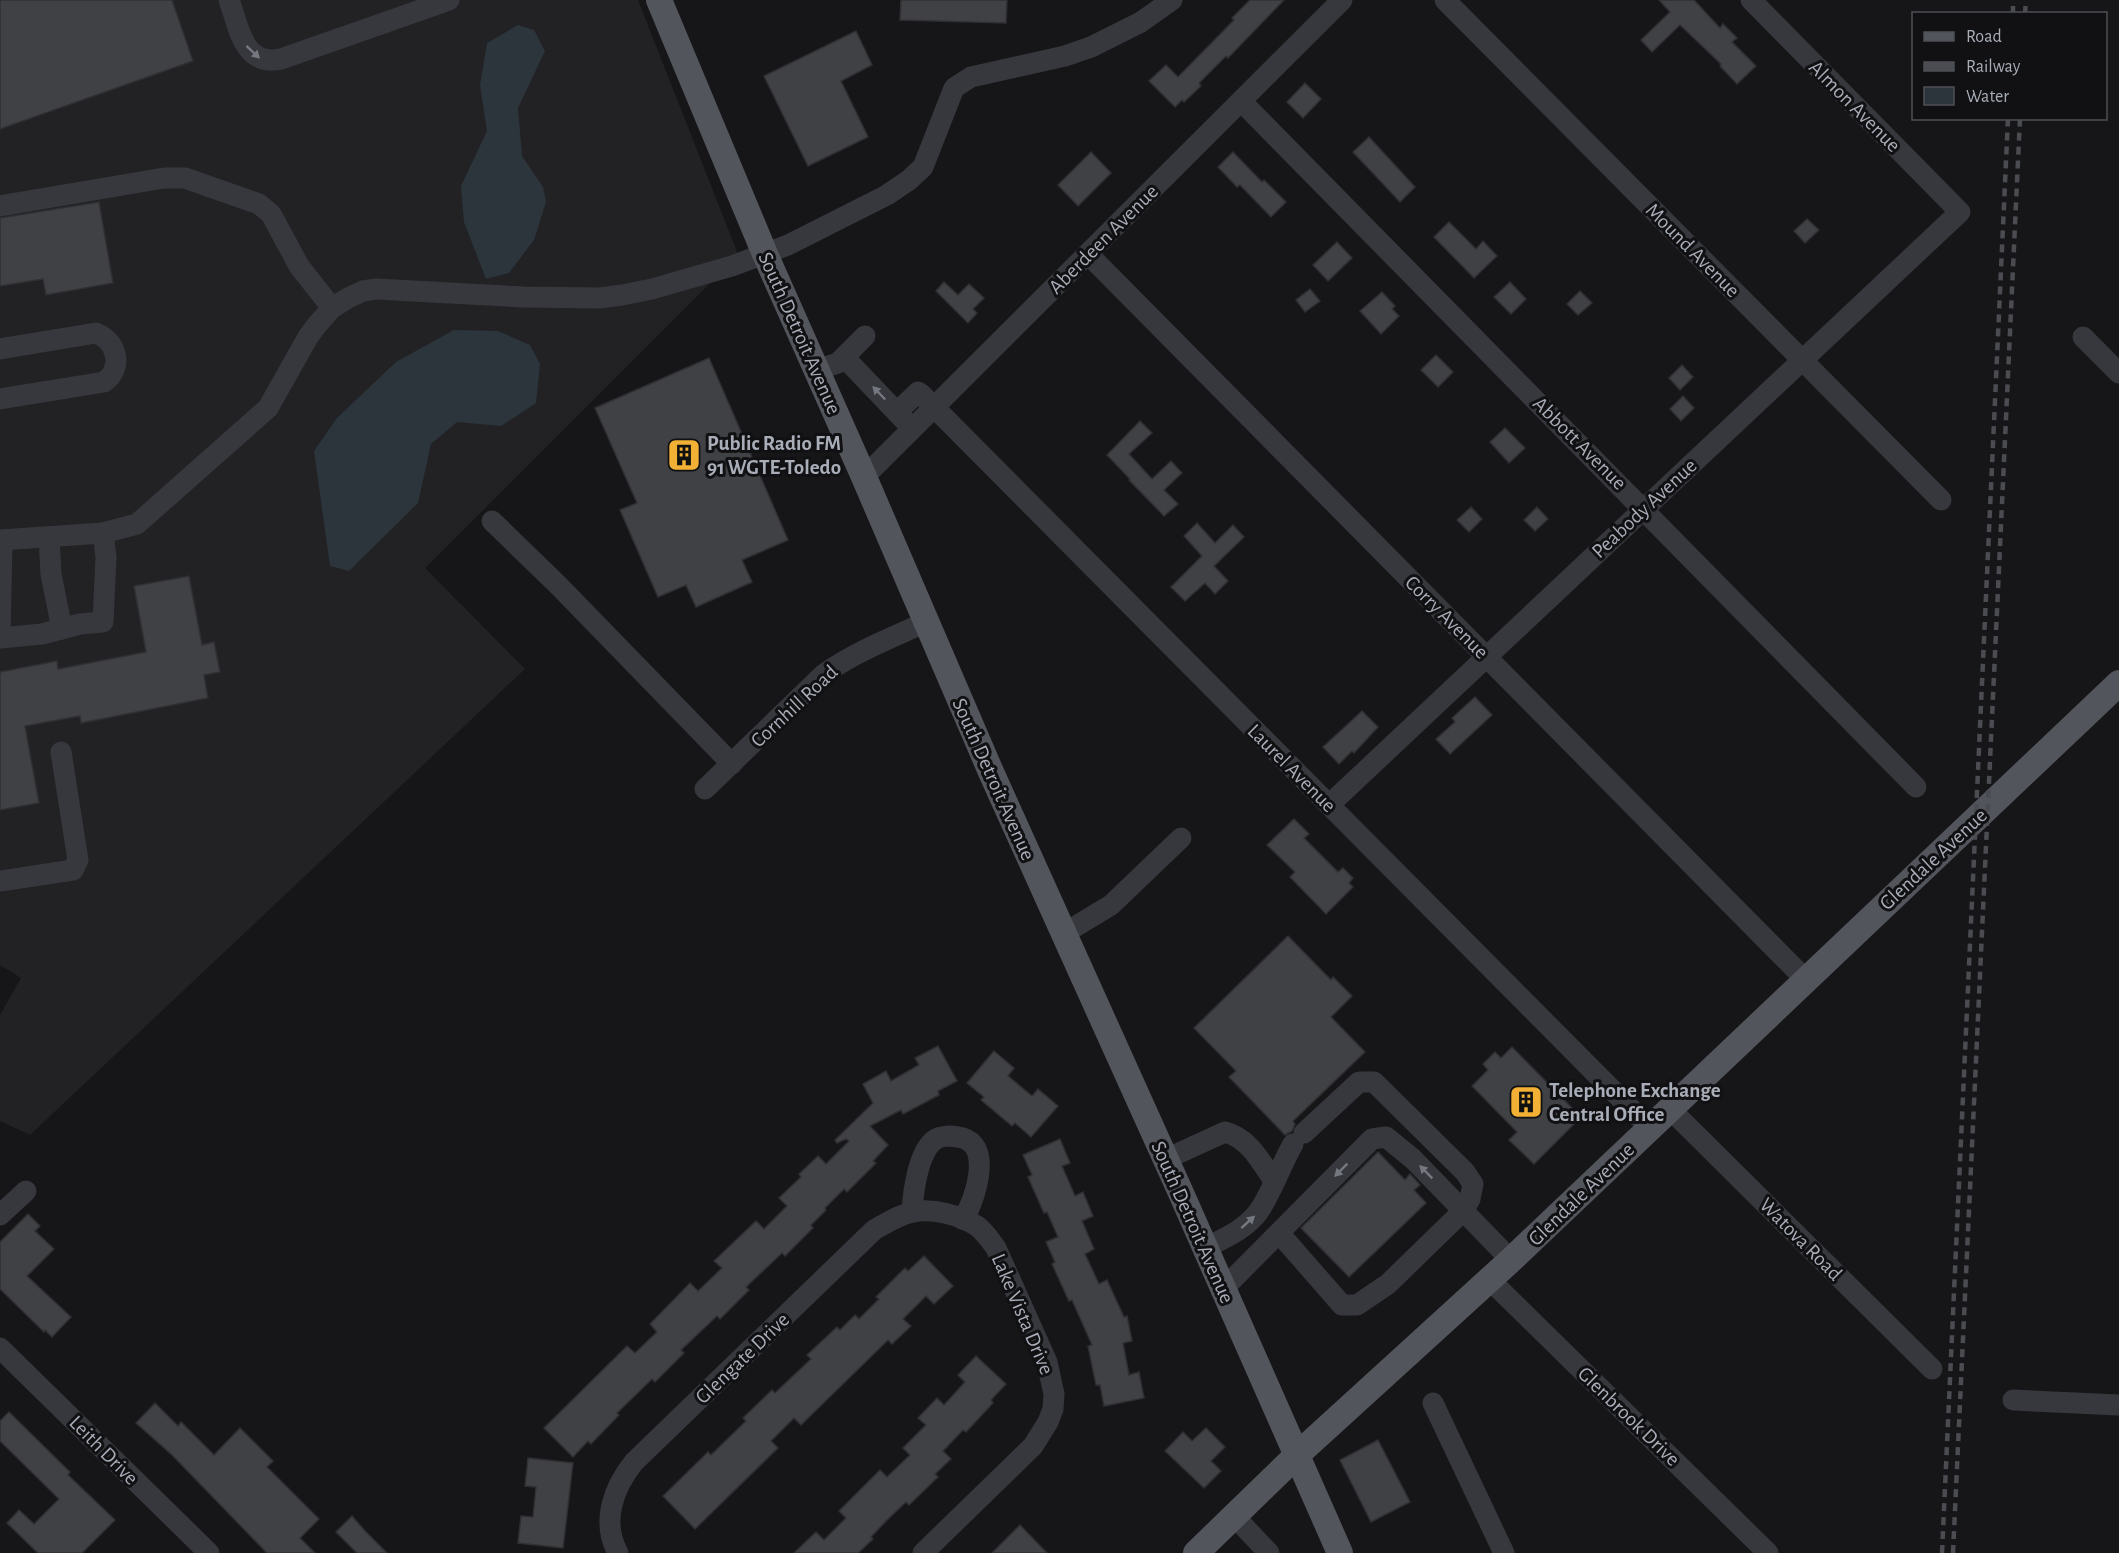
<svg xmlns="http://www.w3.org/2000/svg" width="2119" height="1553" font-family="'Alegreya Sans',sans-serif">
	<rect width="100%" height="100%" fill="#161618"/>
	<!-- built -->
	<path fill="#222225" d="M0 0H638L745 272 710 283 425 568 525 669 30 1135 0 1121V1015L21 978 0 965Z"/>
	<!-- water -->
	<g fill="#2c353c">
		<path d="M518 25 534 30 545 51 518 108 522 156 543 187 546 202 534 240 509 273 486 279 464 222 461 186 487 131 480 85 487 43Z"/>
		<path d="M454 330 498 331 530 345 540 364 536 403 501 426 457 422 431 444 418 503 349 571 330 566 314 451 337 418 396 362Z"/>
	</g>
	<!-- building -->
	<g fill="#404145" stroke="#303034" stroke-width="1.5">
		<path d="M0 0H172L193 61 0 129Z"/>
		<path d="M901 0H1007L1006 23 900 20Z"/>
		<path d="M1250 0H1284L1228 58 1226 56 1199 83 1201 86 1184 102 1182 100 1175 107 1149 81 1166 65 1178 77 1234 20 1232 18Z"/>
		<path d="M1659 0H1694L1720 28 1723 24 1737 38 1732 42 1756 66 1737 84 1720 66 1721 64 1680 25 1652 52 1641 40 1670 12Z"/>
		<path d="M856 31 872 65 841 81 868 137 808 166 764 76Z"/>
		<path d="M1305 83 1321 99 1303 118 1287 102Z"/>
		<path d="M1369 137 1415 187 1400 202 1353 152Z"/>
		<path d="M1091 152 1111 173 1078 206 1058 185Z"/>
		<path d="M1233 152 1262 182 1264 180 1286 202 1271 217 1240 185 1237 187 1218 167Z"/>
		<path d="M99 202 113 283 46 295 43 279 0 286V218Z"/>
		<path d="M1807 219 1819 230 1805 243 1794 231Z"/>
		<path d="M1449 222 1476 249 1483 241 1497 256 1474 278 1434 237Z"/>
		<path d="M1337 242 1352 258 1328 281 1313 265Z"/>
		<path d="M944 282 958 295 969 284 984 298 973 309 977 313 968 323 936 291Z"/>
		<path d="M1510 282 1526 299 1511 314 1494 297Z"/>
		<path d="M1310 289 1320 301 1305 312 1296 300Z"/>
		<path d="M1580 291 1592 303 1578 315 1567 304Z"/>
		<path d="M1382 292 1395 306 1392 309 1399 316 1381 334 1360 311Z"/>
		<path d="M1436 355 1453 372 1438 387 1421 370Z"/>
		<path d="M709 358 788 540 742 560 752 582 696 607 686 585 658 597 620 510 637 503 595 408Z"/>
		<path d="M1682 365 1693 377 1680 390 1669 378Z"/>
		<path d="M1683 396 1694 408 1681 421 1670 409Z"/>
		<path d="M1140 421 1152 433 1129 454 1152 479 1171 461 1182 473 1164 490 1178 504 1164 516 1129 480 1130 479 1107 455Z"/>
		<path d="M1505 428 1525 448 1509 463 1490 442Z"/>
		<path d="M1471 507 1482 519 1469 532 1457 520Z"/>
		<path d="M1537 507 1548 519 1535 531 1524 520Z"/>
		<path d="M1197 523 1215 543 1233 525 1244 537 1214 566 1228 581 1215 594 1205 583 1185 601 1171 587 1202 556 1184 536Z"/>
		<path d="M189 576 202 645 214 642 220 672 204 675 208 698 81 723 80 716 25 726 39 803 0 810V672L57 661 58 669 146 652 134 586Z"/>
		<path d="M1475 697 1492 715 1450 754 1436 739 1455 722 1452 718Z"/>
		<path d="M1362 711 1378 727 1354 753 1352 751 1339 764 1323 747Z"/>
		<path d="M1294 819 1309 834 1304 838 1338 872 1343 868 1353 878 1349 883 1353 887 1326 914 1290 877 1295 872 1267 845Z"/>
		<path d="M1288 936 1331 980 1333 977 1352 996 1331 1017 1365 1052 1293 1121 1295 1124 1292 1131 1285 1135 1229 1077 1236 1071 1194 1028Z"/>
		<path d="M938 1046 957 1081 938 1091 939 1095 903 1114 901 1110 870 1126 888 1145 873 1161 876 1163 847 1192 844 1189 825 1208 826 1210 811 1225 813 1228 785 1256 782 1253 746 1287 749 1290 720 1319 717 1316 681 1350 684 1353 655 1382 652 1379 617 1413 619 1415 591 1444 588 1441 573 1457 544 1428 627 1346 635 1353 657 1332 650 1324 690 1283 698 1291 722 1268 714 1261 756 1221 764 1229 787 1206 779 1198 801 1177 799 1174 818 1156 826 1164 849 1141 846 1139 837 1143 835 1140 873 1103 863 1084 886 1071 891 1081 919 1065 915 1058Z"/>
		<path d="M1512 1047 1581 1117 1534 1164 1509 1140 1517 1132 1472 1086 1488 1070 1483 1064 1495 1052 1501 1058Z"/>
		<path d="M994 1051 1014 1068 1008 1076 1032 1096 1038 1089 1058 1106 1031 1137 1015 1123 1012 1126 981 1100 984 1097 967 1083Z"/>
		<path d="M1060 1139 1070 1163 1062 1166 1075 1196 1083 1192 1093 1216 1082 1221 1094 1249 1085 1254 1099 1284 1107 1280 1124 1317 1127 1316 1132 1341 1123 1343 1129 1375 1139 1372 1144 1398 1104 1406 1100 1385H1096L1088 1346 1092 1345 1072 1300 1069 1301 1052 1264 1055 1262 1046 1242 1058 1237 1047 1212 1044 1213 1028 1177 1032 1175 1023 1155Z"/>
		<path d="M1378 1152 1405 1180 1410 1174 1420 1185 1414 1190 1426 1203 1349 1277 1301 1228Z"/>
		<path d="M28 1214 40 1226 35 1231 54 1249 27 1276 71 1317 52 1337 45 1330 44 1332 0 1289V1242Z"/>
		<path d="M924 1256 953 1286 934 1304 926 1296 903 1319 911 1326 892 1344 888 1340 801 1425 794 1418 771 1441 778 1448 695 1529 663 1496 708 1452 711 1455 746 1421 743 1418 772 1390 775 1393 811 1359 807 1355 837 1327 840 1330 855 1315 859 1319 879 1299 876 1297 905 1268 908 1271Z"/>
		<path d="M976 1356 1006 1384 991 1400 993 1403 966 1432 963 1430 943 1451 951 1459 935 1474 938 1477 909 1505 906 1502 886 1521 871 1537 873 1539 858 1553H794L816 1532 824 1540 846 1518 839 1511 880 1470 887 1477 910 1455 903 1448 926 1425 918 1418 937 1398 944 1405 965 1382 958 1375Z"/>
		<path d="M155 1403 178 1426 181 1422 214 1455 240 1428 273 1461 267 1467 319 1519 300 1538 315 1553H267L172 1455 136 1423Z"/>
		<path d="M9 1412 70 1472 68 1475 115 1520 82 1553H38L7 1523 19 1510 34 1524 59 1499 0 1441V1421Z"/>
		<path d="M1206 1428 1225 1447 1211 1461 1221 1471 1204 1488 1165 1451 1183 1432 1192 1441Z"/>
		<path d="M1378 1440 1410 1502 1371 1522 1340 1460Z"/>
		<path d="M528 1458 573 1463 563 1548 518 1543 521 1516 533 1517 536 1487 525 1486Z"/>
		<path d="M352 1516 365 1531 387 1553H357L336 1532Z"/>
		<path d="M1020 1525 1047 1553H992Z"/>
	</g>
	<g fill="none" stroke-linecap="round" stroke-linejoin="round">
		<!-- minor -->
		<g stroke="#37383d" stroke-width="21">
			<path d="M229 0C239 27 243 67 281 59L449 0"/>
			<path d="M1445 0 1941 500"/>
			<path d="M1241 101 1916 787"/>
			<path d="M0 206 164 178H185L259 204 271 214 299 266 332 308"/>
			<path d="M1088 254 1806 980"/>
			<path d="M2083 337 2119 373"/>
			<path d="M0 349 96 333C117 341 124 368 104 382L0 399"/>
			<path d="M844 357 906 422"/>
			<path d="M816 370 838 363 865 336"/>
			<path d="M897 412 918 392 921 394 1650 1128"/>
			<path d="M864 477 1342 0"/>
			<path d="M492 521 558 585 732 764"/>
			<path d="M49 537 51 574 62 629"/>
			<path d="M0 540 103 533 137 524 268 408 308 337 316 326 332 308 348 298 363 291 376 289 523 297 600 298 622 295 652 289 732 266 788 245 887 195 909 180 923 167 954 88 971 77 1065 56 1091 47 1141 22 1172 0"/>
			<path d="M0 638 42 634 80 624 103 622 106 557 103 533"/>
			<path d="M0 638 2 541"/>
			<path d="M705 789 824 674C855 652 891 638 926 622"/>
			<path d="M1329 805 1960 212 1751 0"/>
			<path d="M0 881 73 870 78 860 61 752"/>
			<path d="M1063 934 1111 905 1181 838"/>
			<path d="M1670 1109 1932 1369"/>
			<path d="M1166 1159 1225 1132C1249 1138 1261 1162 1274 1181"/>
			<path d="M912 1212C913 1193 918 1150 936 1139 943 1135 951 1136 958 1137 987 1141 980 1176 974 1195 971 1204 969 1211 962 1219"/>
			<path d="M0 1215 26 1191"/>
			<path d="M1279 1233 1342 1305H1357L1388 1284 1464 1210 1470 1199 1473 1184 1465 1172 1374 1082H1359L1304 1133"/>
			<path d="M1205 1248C1225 1238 1246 1229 1259 1211 1272 1192 1281 1165 1293 1144"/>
			<path d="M1490 1280 1768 1553"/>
			<path d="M1223 1289 1372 1139 1386 1137 1413 1159 1511 1260"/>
			<path d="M0 1348 209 1553"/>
			<path d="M2013 1400 2119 1405"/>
			<path d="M1433 1403 1504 1553"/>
			<path d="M1234 1516 1269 1553"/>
			<path d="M618 1553C601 1522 613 1488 634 1462L874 1230C886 1223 899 1215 913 1212 933 1208 959 1215 977 1226 985 1232 990 1240 996 1248L1047 1362 1054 1394 1053 1409 1048 1422 1033 1446 923 1553"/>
		</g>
		<!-- major -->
		<g stroke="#53555c" stroke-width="26">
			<path d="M659 0 765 254 864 477 991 772 1181 1193 1340 1553"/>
			<path d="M1196 1553 1297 1455 1511 1260 2119 683"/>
		</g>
		<!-- rail -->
		<g stroke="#4a4c52" stroke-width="4.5" stroke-dasharray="8 6" stroke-linecap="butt">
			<path d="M2013 14V0"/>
			<path d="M2025 14 2026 0"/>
			<path d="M1942 1553 2008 118"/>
			<path d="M1953 1553 2020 118"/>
		</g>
	</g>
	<!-- one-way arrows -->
	<defs><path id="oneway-solid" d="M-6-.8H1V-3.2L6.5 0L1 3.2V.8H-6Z" transform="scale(1.5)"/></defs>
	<g fill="#757881">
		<use href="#oneway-solid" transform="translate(253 52) rotate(43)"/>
		<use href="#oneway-solid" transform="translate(879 393) rotate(-134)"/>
		<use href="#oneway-solid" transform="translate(1341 1170) rotate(135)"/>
		<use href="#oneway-solid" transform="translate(1426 1172) rotate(-135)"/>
		<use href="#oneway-solid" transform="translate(1248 1222) rotate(-42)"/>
	</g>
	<!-- icons -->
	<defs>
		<symbol id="building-square" viewBox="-11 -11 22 22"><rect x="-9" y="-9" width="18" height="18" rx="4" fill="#f2b134" stroke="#111113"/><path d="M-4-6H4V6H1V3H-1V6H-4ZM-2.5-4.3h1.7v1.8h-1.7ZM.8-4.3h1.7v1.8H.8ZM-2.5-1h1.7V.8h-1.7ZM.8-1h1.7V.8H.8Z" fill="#111"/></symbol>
	</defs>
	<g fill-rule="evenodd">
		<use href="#building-square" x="665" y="436" width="38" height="38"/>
		<use href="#building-square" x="1507" y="1083" width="38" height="38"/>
	</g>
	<g text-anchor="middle" stroke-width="6" stroke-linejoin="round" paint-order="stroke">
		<!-- street labels -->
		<g font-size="21" fill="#a8adb8" stroke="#111113">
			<text transform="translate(1855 106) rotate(45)" y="7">Almon Avenue</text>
			<text transform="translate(1103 239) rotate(-45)" y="7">Aberdeen Avenue</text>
			<text transform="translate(1693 250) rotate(45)" y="7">Mound Avenue</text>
			<text transform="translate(800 333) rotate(66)" y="7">South Detroit Avenue</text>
			<text transform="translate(1580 443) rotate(45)" y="7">Abbott Avenue</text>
			<text transform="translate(1644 508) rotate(-43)" y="7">Peabody Avenue</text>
			<text transform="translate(1447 617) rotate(45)" y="7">Corry Avenue</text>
			<text transform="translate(794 706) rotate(-43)" y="7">Cornhill Road</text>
			<text transform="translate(1292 768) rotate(45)" y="7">Laurel Avenue</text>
			<text transform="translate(994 779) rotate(66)" y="7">South Detroit Avenue</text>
			<text transform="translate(1933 859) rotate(-43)" y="7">Glendale Avenue</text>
			<text transform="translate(1581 1194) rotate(-44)" y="7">Glendale Avenue</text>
			<text transform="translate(1193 1222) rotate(66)" y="7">South Detroit Avenue</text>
			<text transform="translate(1801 1239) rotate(45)" y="7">Watova Road</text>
			<text transform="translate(1023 1314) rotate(67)" y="7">Lake Vista Drive</text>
			<text transform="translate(742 1358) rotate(-44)" y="7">Glengate Drive</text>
			<text transform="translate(1629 1416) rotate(44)" y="7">Glenbrook Drive</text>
			<text transform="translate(104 1450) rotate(45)" y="7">Leith Drive</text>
		</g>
		<!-- poi labels -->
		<g font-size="21" font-weight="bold" fill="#a8adb8" stroke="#111113" text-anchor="start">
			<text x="707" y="450">Public Radio FM<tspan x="707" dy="24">91 WGTE-Toledo</tspan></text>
			<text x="1549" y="1097">Telephone Exchange<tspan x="1549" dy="24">Central Office</tspan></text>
		</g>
	</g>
	<!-- legend -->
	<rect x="1912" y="12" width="195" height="108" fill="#111113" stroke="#4d4f55" stroke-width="1.5"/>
	<rect x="1924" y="32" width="30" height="9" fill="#53555c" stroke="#4d4f55" stroke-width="1.5"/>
	<text x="1966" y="42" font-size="18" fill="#a8adb8">Road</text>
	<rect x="1924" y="62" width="30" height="9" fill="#4a4c52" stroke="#4d4f55" stroke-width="1.5"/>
	<text x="1966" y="72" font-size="18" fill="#a8adb8">Railway</text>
	<rect x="1924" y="87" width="30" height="18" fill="#2c353c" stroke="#4d4f55" stroke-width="1.5"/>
	<text x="1966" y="102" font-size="18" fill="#a8adb8">Water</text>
</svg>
